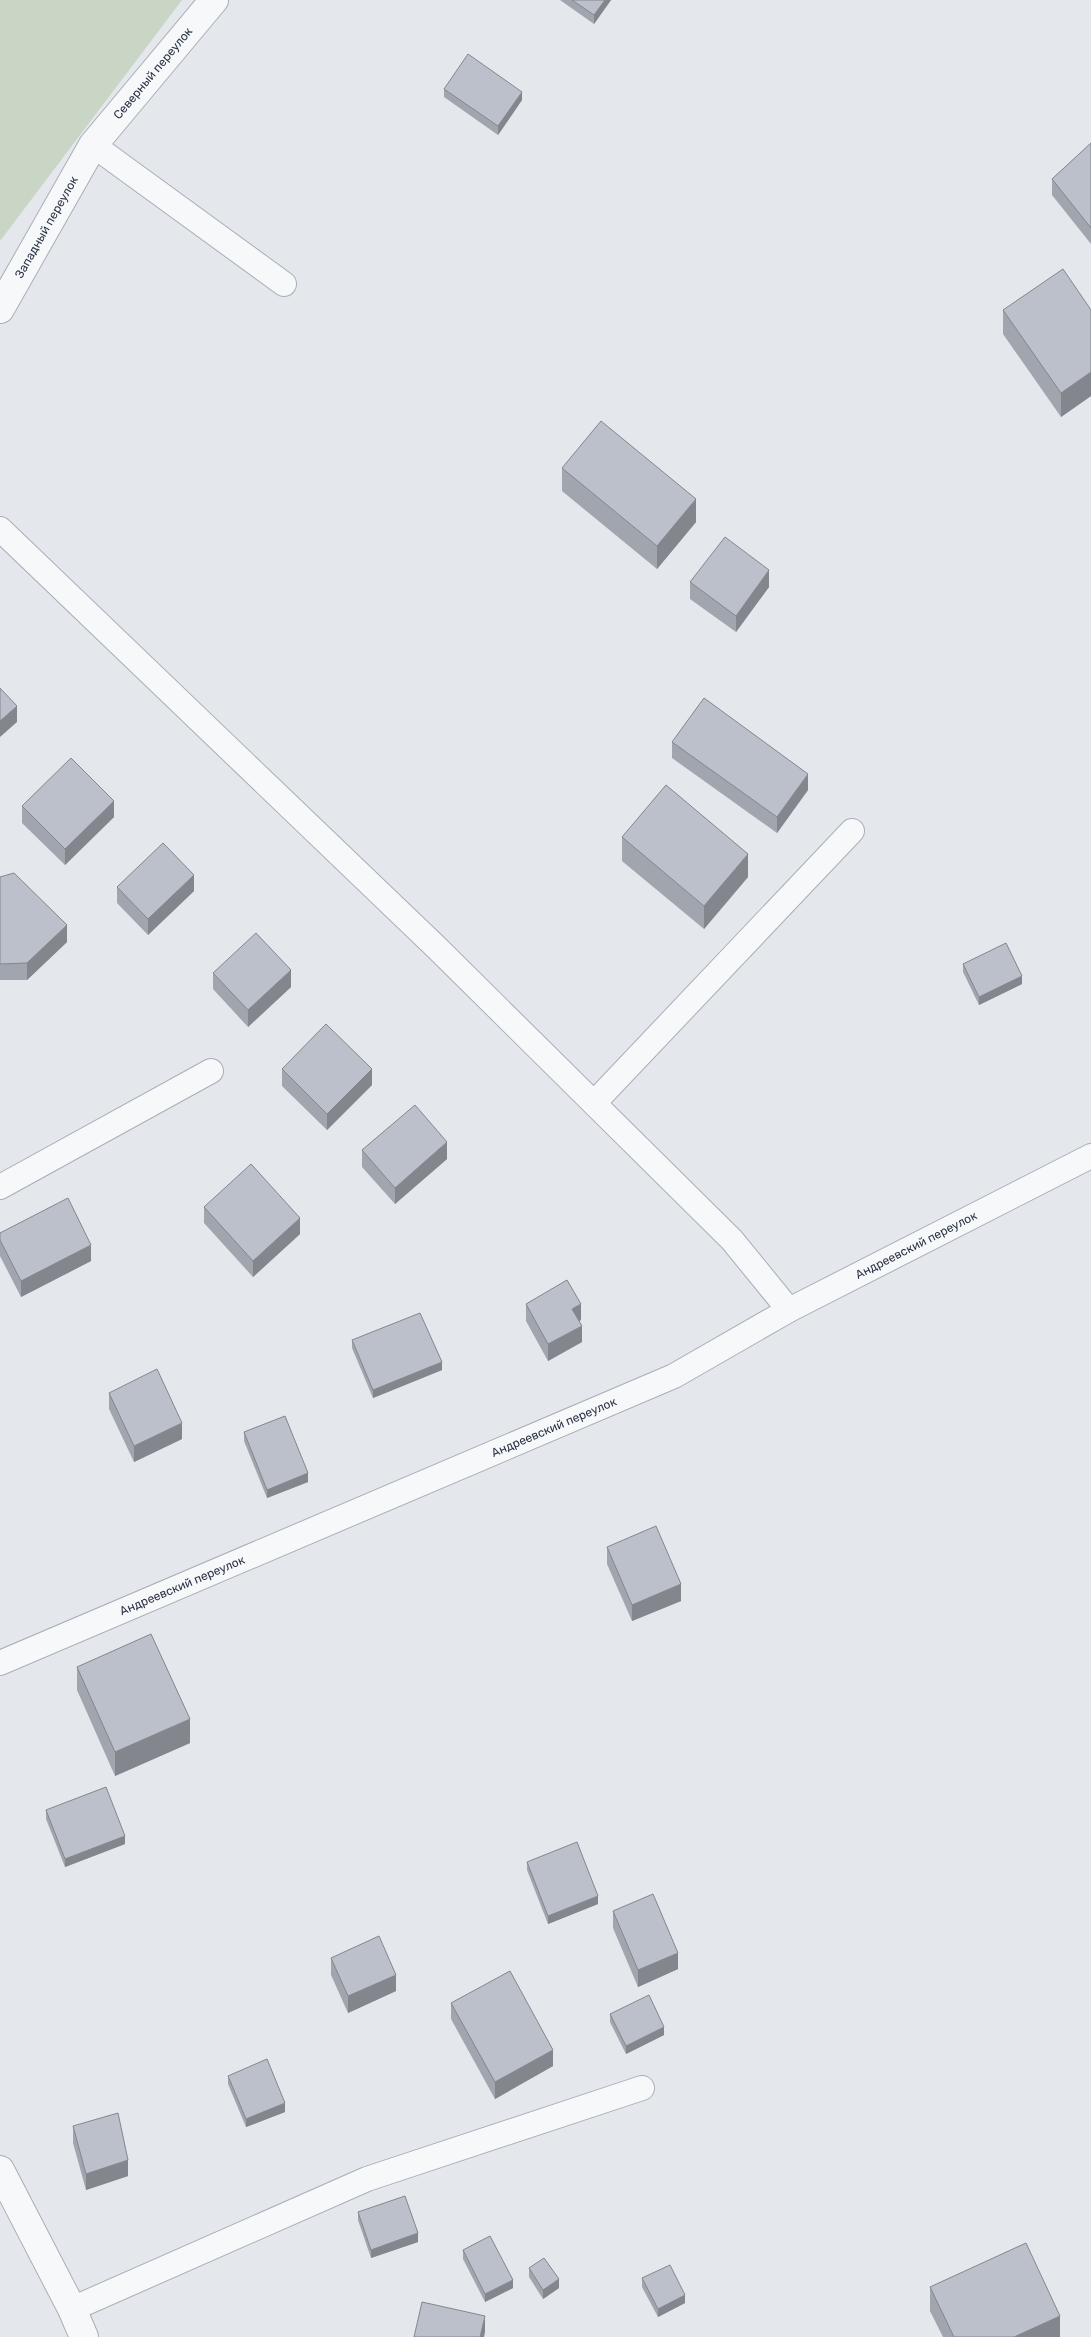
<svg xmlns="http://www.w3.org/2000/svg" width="1091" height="2337" font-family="Rubik,sans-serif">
	<rect width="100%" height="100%" fill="#e4e7ec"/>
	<!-- green -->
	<path fill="#c9d6c5" d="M0 0H182L0 241Z"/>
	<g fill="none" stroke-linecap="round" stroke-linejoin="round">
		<defs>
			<g id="service">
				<path d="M93 145 284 284"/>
				<path d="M0 529 436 947 732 1240 789 1310"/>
				<path d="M594 1103 852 831"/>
				<path d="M0 1187 211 1071"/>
				<path id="s1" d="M0 1663 674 1376 789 1310 1091 1156"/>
				<path d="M72 2309 367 2179 642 2088"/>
			</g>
			<g id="minor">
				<path id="s2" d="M0 309 93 145 214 0"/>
				<path d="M0 2170 72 2309 84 2337"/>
			</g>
		</defs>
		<!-- service casing -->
		<use href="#service" stroke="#a9aeb7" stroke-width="26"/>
		<!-- minor casing -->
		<use href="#minor" stroke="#a9aeb7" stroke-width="30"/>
		<!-- service -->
		<use href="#service" stroke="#f7f8fa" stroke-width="24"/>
		<!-- minor -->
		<use href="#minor" stroke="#f7f8fa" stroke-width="28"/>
	</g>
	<!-- wall -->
	<g fill="#a1a5ae">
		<path d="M560 0H611L594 24Z"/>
		<path d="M444 89 522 100 498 135 444 97Z"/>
		<path d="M1091 143V244L1052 195V179Z"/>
		<path d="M1003 310H1091V396L1061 417 1003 334Z"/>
		<path d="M562 468 696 522 657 569 562 491Z"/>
		<path d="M690 582 769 587 736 632 690 599Z"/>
		<path d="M672 742 808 790 777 833 672 758Z"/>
		<path d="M22 806 114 817 65 865 22 823Z"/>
		<path d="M622 837 748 877 704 929 622 861Z"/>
		<path d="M0 877 67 942 27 980H0Z"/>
		<path d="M117 887 194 891 148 935 117 903Z"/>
		<path d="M963 964 1022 984 979 1005 963 972Z"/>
		<path d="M213 973 291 987 248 1027 213 989Z"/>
		<path d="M282 1069 372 1085 327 1130 282 1086Z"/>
		<path d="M362 1150 447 1159 395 1204 362 1167Z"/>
		<path d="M204 1207 300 1234 253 1277 204 1223Z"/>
		<path d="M0 1233 91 1261 21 1297 0 1256Z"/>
		<path d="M526 1304 581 1320 579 1321 582 1342 548 1361 526 1321Z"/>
		<path d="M352 1340 442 1370 373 1398 352 1348Z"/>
		<path d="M109 1393 182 1439 134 1462 109 1409Z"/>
		<path d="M244 1432 308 1482 267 1498 244 1441Z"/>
		<path d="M607 1547 681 1601 632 1621 607 1564Z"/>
		<path d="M77 1667 190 1743 115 1776 77 1690Z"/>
		<path d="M46 1810 125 1844 65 1867 46 1819Z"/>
		<path d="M527 1862 598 1904 548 1924 527 1870Z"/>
		<path d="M613 1911 678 1969 638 1987 613 1928Z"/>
		<path d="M331 1958 396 1991 348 2013 331 1975Z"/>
		<path d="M451 2003 553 2066 495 2099 451 2019Z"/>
		<path d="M610 2014 664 2035 626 2054 610 2022Z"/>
		<path d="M228 2076 285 2112 246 2127 228 2084Z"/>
		<path d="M73 2126 128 2176 86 2190 73 2143Z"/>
		<path d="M358 2212 418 2242 371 2258 358 2220Z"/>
		<path d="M463 2250 513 2288 485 2302 463 2259Z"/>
		<path d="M529 2268 559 2288 543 2299 529 2277Z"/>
		<path d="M642 2278 685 2303 658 2317 642 2287Z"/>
		<path d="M930 2287 1060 2337H943L930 2311Z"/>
	</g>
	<!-- shaded-wall -->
	<g fill="#83868d">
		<path d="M605 0H611L594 24V15Z"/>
		<path d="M522 92V100L498 135V126Z"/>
		<path d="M1091 372V396L1061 417V393Z"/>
		<path d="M696 499V522L657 569V546Z"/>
		<path d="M769 570V587L736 632V616Z"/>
		<path d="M17 706V722L0 737V721Z"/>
		<path d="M808 774V790L777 833V817Z"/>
		<path d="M114 801V817L65 865V849Z"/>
		<path d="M748 854V877L704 929V906Z"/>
		<path d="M194 875V891L148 935V919Z"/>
		<path d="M67 925V942L27 980V963Z"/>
		<path d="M291 970V987L248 1027V1010Z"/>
		<path d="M1022 976V984L979 1005V997Z"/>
		<path d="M372 1069V1085L327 1130V1114Z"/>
		<path d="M447 1142V1159L395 1204V1188Z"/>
		<path d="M300 1218V1234L253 1277V1261Z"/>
		<path d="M91 1245V1261L21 1297V1281Z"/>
		<path d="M581 1304V1320L572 1325V1309Z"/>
		<path d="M582 1326V1342L548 1361V1344Z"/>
		<path d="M442 1362V1370L373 1398V1390Z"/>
		<path d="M182 1423V1439L134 1462V1446Z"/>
		<path d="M308 1473V1482L267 1498V1490Z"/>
		<path d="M681 1584V1601L632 1621V1605Z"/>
		<path d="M190 1719V1743L115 1776V1752Z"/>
		<path d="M125 1836V1844L65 1867V1859Z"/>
		<path d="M598 1896V1904L548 1924V1916Z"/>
		<path d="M678 1953V1969L638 1987V1970Z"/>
		<path d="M396 1975V1991L348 2013V1996Z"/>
		<path d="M664 2027V2035L626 2054V2046Z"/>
		<path d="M553 2050V2066L495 2099V2082Z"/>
		<path d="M285 2103V2112L246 2127V2119Z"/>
		<path d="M128 2160V2176L86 2190V2174Z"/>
		<path d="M418 2233V2242L371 2258V2250Z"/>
		<path d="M559 2279V2288L543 2299V2290Z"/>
		<path d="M513 2280V2288L485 2302V2294Z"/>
		<path d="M685 2295V2303L658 2317V2309Z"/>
		<path d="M485 2316V2332L484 2337H480Z"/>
		<path d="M1060 2316V2337H1014Z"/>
	</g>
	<!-- building -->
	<g fill="#bbc0ca" stroke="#83868d">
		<path d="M572 0H605L594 15Z"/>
		<path d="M468 54 522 92 498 126 444 89Z"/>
		<path d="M1091 143V228L1052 179Z"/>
		<path d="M1063 269 1091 310V372L1061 393 1003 310Z"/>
		<path d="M601 421 696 499 657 546 562 468Z"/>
		<path d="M725 537 769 570 736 616 690 582Z"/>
		<path d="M0 688 17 706 0 721Z"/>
		<path d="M704 698 808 774 777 817 672 742Z"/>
		<path d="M71 758 114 801 65 849 22 806Z"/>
		<path d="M666 785 748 854 704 906 622 837Z"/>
		<path d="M163 843 194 875 148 919 117 887Z"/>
		<path d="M14 873 67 925 27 963 0 964V877Z"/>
		<path d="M256 933 291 970 248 1010 213 973Z"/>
		<path d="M1006 943 1022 976 979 997 963 964Z"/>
		<path d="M326 1024 372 1069 327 1114 282 1069Z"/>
		<path d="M415 1105 447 1142 395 1188 362 1150Z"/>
		<path d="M251 1164 300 1218 253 1261 204 1207Z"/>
		<path d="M68 1198 91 1245 21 1281 0 1240V1233Z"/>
		<path d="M567 1280 581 1304 572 1309 582 1326 548 1344 526 1304Z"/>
		<path d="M420 1313 442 1362 373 1390 352 1340Z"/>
		<path d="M157 1369 182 1423 134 1446 109 1393Z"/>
		<path d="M285 1416 308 1473 267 1490 244 1432Z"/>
		<path d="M656 1526 681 1584 632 1605 607 1547Z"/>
		<path d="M151 1634 190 1719 115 1752 77 1667Z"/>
		<path d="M106 1787 125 1836 65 1859 46 1810Z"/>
		<path d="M577 1842 598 1896 548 1916 527 1862Z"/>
		<path d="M653 1894 678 1953 638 1970 613 1911Z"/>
		<path d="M379 1936 396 1975 348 1996 331 1958Z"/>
		<path d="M510 1971 553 2050 495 2082 451 2003Z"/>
		<path d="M649 1995 664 2027 626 2046 610 2014Z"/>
		<path d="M267 2059 285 2103 246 2119 228 2076Z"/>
		<path d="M118 2113 128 2160 86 2174 73 2126Z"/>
		<path d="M405 2196 418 2233 371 2250 358 2212Z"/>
		<path d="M490 2236 513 2280 485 2294 463 2250Z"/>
		<path d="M1026 2243 1060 2316 1014 2337H954L930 2287Z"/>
		<path d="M544 2258 559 2279 543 2290 529 2268Z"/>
		<path d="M670 2265 685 2295 658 2309 642 2278Z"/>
		<path d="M422 2302 485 2316 480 2337H414Z"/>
	</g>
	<g text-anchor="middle" stroke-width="4" stroke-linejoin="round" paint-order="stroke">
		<!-- street labels -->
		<g font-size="12" fill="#2b3445" stroke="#f4f6f9">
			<text dy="4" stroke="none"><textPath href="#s2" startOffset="282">Северный переулок</textPath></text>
			<text dy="4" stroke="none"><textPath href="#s2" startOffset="94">Западный переулок</textPath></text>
			<text dy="4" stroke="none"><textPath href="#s1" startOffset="1008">Андреевский переулок</textPath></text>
			<text dy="4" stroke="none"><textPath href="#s1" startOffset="602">Андреевский переулок</textPath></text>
			<text dy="4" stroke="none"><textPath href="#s1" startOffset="198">Андреевский переулок</textPath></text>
		</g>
	</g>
</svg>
